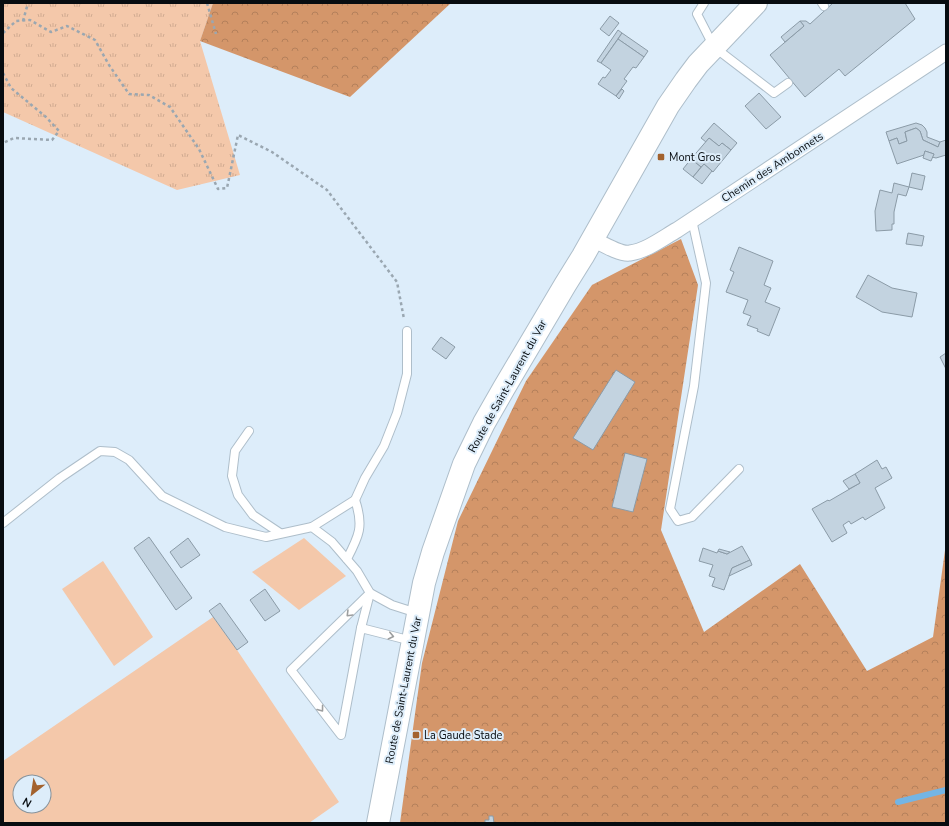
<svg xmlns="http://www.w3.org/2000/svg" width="949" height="826" font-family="'Nunito Sans',sans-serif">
	<defs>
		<pattern id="grass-tufts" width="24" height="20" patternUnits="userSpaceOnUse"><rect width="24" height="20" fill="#f4c8aa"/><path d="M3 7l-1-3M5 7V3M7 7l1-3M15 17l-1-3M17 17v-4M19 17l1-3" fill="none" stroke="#d0ab91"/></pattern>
		<pattern id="forest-crowns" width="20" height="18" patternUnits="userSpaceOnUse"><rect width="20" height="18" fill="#d4966a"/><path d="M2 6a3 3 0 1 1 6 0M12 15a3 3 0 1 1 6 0" fill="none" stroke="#b4805b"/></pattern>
	</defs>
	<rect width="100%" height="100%" fill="#ddedfa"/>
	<!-- grass -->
	<path fill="url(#grass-tufts)" d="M3 3H213L200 41 240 175 177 190 3 112Z"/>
	<!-- forest -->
	<g fill="url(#forest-crowns)">
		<path d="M213 3H451L350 97 200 41Z"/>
		<path d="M681 239 698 285 661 530 704 632 800 564 867 671 933 637 946 543V823H400L422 663 458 521 526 381 592 285Z"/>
	</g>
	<!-- pitch -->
	<g fill="#f4c8aa" fill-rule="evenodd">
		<path d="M304 538 346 576 299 610 252 572Z"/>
		<path d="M103 561 153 637 114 666 62 589Z"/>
		<path d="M213 617 237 650 339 802 309 823H3V761ZM20 782H44V806H20Z"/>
	</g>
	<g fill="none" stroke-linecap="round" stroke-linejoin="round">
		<!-- stream -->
		<path stroke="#74b5e4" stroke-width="6" d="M898 802 946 790"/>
	</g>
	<!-- building -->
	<g fill="#c3d3e0" stroke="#8b9ba7">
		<path d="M833 3H905L915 19 845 76 839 69 805 97 770 55 804 26 800 21H806L810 24Z"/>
		<path d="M610 16 619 23 609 36 600 29Z"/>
		<path d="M800 21 804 26 785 42 781 37Z"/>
		<path d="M618 30 622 33 601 63 597 61Z"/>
		<path d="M622 33 648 51 644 57 618 39Z"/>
		<path d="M618 39 644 57 636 68 633 67 624 79 627 81 616 96 598 84 603 77 605 78 611 70 601 63Z"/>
		<path d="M622 89 624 91 619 99 616 96Z"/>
		<path d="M759 93 781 117 766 129 745 106Z"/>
		<path d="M714 123 737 143 731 150 722 143 719 146 709 138 706 142 701 138Z"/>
		<path d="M916 123 922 125 925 128 927 132V137L940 142 938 147 923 140 920 131 916 128 905 132 907 141 899 144 897 138 889 141 886 132Z"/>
		<path d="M916 128 920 131 923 140 938 147 940 142 946 140V155L936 158 932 157 934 154 925 151 924 155 897 164 889 141 897 138 899 144 907 141 905 132Z"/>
		<path d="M709 138 719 146 722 143 731 150 713 172 704 164 701 167 691 159Z"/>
		<path d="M925 151 934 154 931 161 923 158Z"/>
		<path d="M691 159 701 167 693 177 683 169Z"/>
		<path d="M704 164 712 171 702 184 693 177Z"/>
		<path d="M912 173 925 176 922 190 909 187Z"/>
		<path d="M894 183 909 187 906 196 898 194 894 212V224H892V230L876 231 875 211 880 190 892 193Z"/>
		<path d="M908 233 924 236 922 246 906 244Z"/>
		<path d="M739 247 773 261 764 285 771 288 765 302 780 308 769 336 757 331 758 329 747 325 751 316 743 313 748 300 726 292 734 272 730 270Z"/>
		<path d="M868 275 892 288 917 293 912 317 882 312 856 297Z"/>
		<path d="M441 337 455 347 446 359 432 349Z"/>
		<path d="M946 353V369L940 357Z"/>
		<path d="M616 370 635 382 593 450 573 438Z"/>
		<path d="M625 453 647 459 633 512 612 507Z"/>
		<path d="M877 460 882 469 886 467 892 478 875 488 885 508 865 520 863 517 851 524 849 521 843 525 847 533 832 542 812 509 828 500 829 501 860 483 855 474Z"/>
		<path d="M855 474 860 483 849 489 843 481Z"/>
		<path d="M149 537 192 598 176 610 134 548Z"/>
		<path d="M188 538 200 555 181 568 170 552Z"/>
		<path d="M742 546 750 560 732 568 724 590 712 586 715 578 709 576 713 565 699 561 703 548 717 553 718 551 727 554Z"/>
		<path d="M719 549 730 552 727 554 718 551Z"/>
		<path d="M750 560 752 565 729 576 732 568Z"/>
		<path d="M265 589 280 611 265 621 250 600Z"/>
		<path d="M220 603 248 642 237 650 209 611Z"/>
		<path d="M489 816H493L494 823H485V820H489Z"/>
	</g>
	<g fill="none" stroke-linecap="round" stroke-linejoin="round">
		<defs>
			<g id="service">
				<path d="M704 3 697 14 714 47 774 93 788 83"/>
				<path d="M822 3 824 6"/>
				<path d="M692 220 706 283 694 386 670 509 678 521 692 517 739 469"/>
				<path d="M249 431 235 451 232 476 238 495 253 515 280 533"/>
				<path d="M3 523 60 478 100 451 115 452 129 460 162 496 225 527 266 537 312 527 332 542 357 571 370 593 361 628"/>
				<path d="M312 527 355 500 365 478 384 446 397 413 407 374V331"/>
				<path d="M347 559C359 536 364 526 355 500"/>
				<path d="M412 641 361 628 341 735 291 670 370 593 392 605 417 613"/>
			</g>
			<path id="minor" d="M593 239C601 243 621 255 630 253 646 251 663 238 677 230L946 52"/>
			<path id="secondary" d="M378 823 424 583 433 552 464 464 484 423 504 388 565 285 583 256 668 106 686 80 698 64 756 3"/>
		</defs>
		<!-- service casing -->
		<use href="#service" stroke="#aebeca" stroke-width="10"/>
		<!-- minor casing -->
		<use href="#minor" stroke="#aebeca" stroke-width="17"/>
		<!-- secondary casing -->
		<use href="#secondary" stroke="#aebeca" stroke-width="24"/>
		<!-- path -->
		<g stroke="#9aa7b1" stroke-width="2.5" stroke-dasharray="3 3" stroke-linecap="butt">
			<path d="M207 3 216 34"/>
			<path d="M23 21 28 3"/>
			<path d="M3 33 16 21 30 20 51 32 67 26 95 40 109 65 129 94 149 95 170 107 199 149 218 189 227 188 238 135 272 152 327 190 397 282 404 319"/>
			<path d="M3 73 11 88 46 117 59 131 52 140 14 138 3 143"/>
		</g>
		<!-- service -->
		<use href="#service" stroke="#fff" stroke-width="8"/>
		<!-- minor -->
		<use href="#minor" stroke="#fff" stroke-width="15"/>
		<!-- secondary -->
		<use href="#secondary" stroke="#fff" stroke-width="22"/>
	</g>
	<!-- one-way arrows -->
	<defs><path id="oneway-chevron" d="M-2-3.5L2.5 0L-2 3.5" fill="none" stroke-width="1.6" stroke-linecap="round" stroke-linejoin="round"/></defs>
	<g stroke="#9c9e9f">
		<use href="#oneway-chevron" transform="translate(349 614) rotate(135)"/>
		<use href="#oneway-chevron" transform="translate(391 636) rotate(13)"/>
		<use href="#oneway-chevron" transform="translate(321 709) rotate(53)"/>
	</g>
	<!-- markers -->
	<g fill="#a3622e" stroke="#ddedfa" stroke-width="1.5">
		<rect x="657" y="153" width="8" height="8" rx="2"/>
		<rect x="412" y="731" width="8" height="8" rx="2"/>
	</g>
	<g text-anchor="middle" stroke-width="4" stroke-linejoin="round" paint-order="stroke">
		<!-- poi labels -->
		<g font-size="11" fill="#070c10" stroke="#ddedfa" text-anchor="start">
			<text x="669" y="161">Mont Gros</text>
			<text x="424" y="739">La Gaude Stade</text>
		</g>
		<!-- street labels -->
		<g font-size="11" fill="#070c10" stroke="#ddedfa">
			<text transform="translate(772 167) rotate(-33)" y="4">Chemin des Ambonnets</text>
			<text transform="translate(507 386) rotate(-61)" y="4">Route de Saint-Laurent du Var</text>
			<text transform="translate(403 690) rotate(-79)" y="4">Route de Saint-Laurent du Var</text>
		</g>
	</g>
	<!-- border -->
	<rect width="949" height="826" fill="none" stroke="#070c10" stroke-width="8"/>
	<!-- north arrow -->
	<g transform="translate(32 794) rotate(210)"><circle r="19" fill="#ddedfa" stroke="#87939c"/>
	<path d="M0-3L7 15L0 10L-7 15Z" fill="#a3622e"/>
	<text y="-6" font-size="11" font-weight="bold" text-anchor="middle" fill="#070c10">N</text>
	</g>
</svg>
